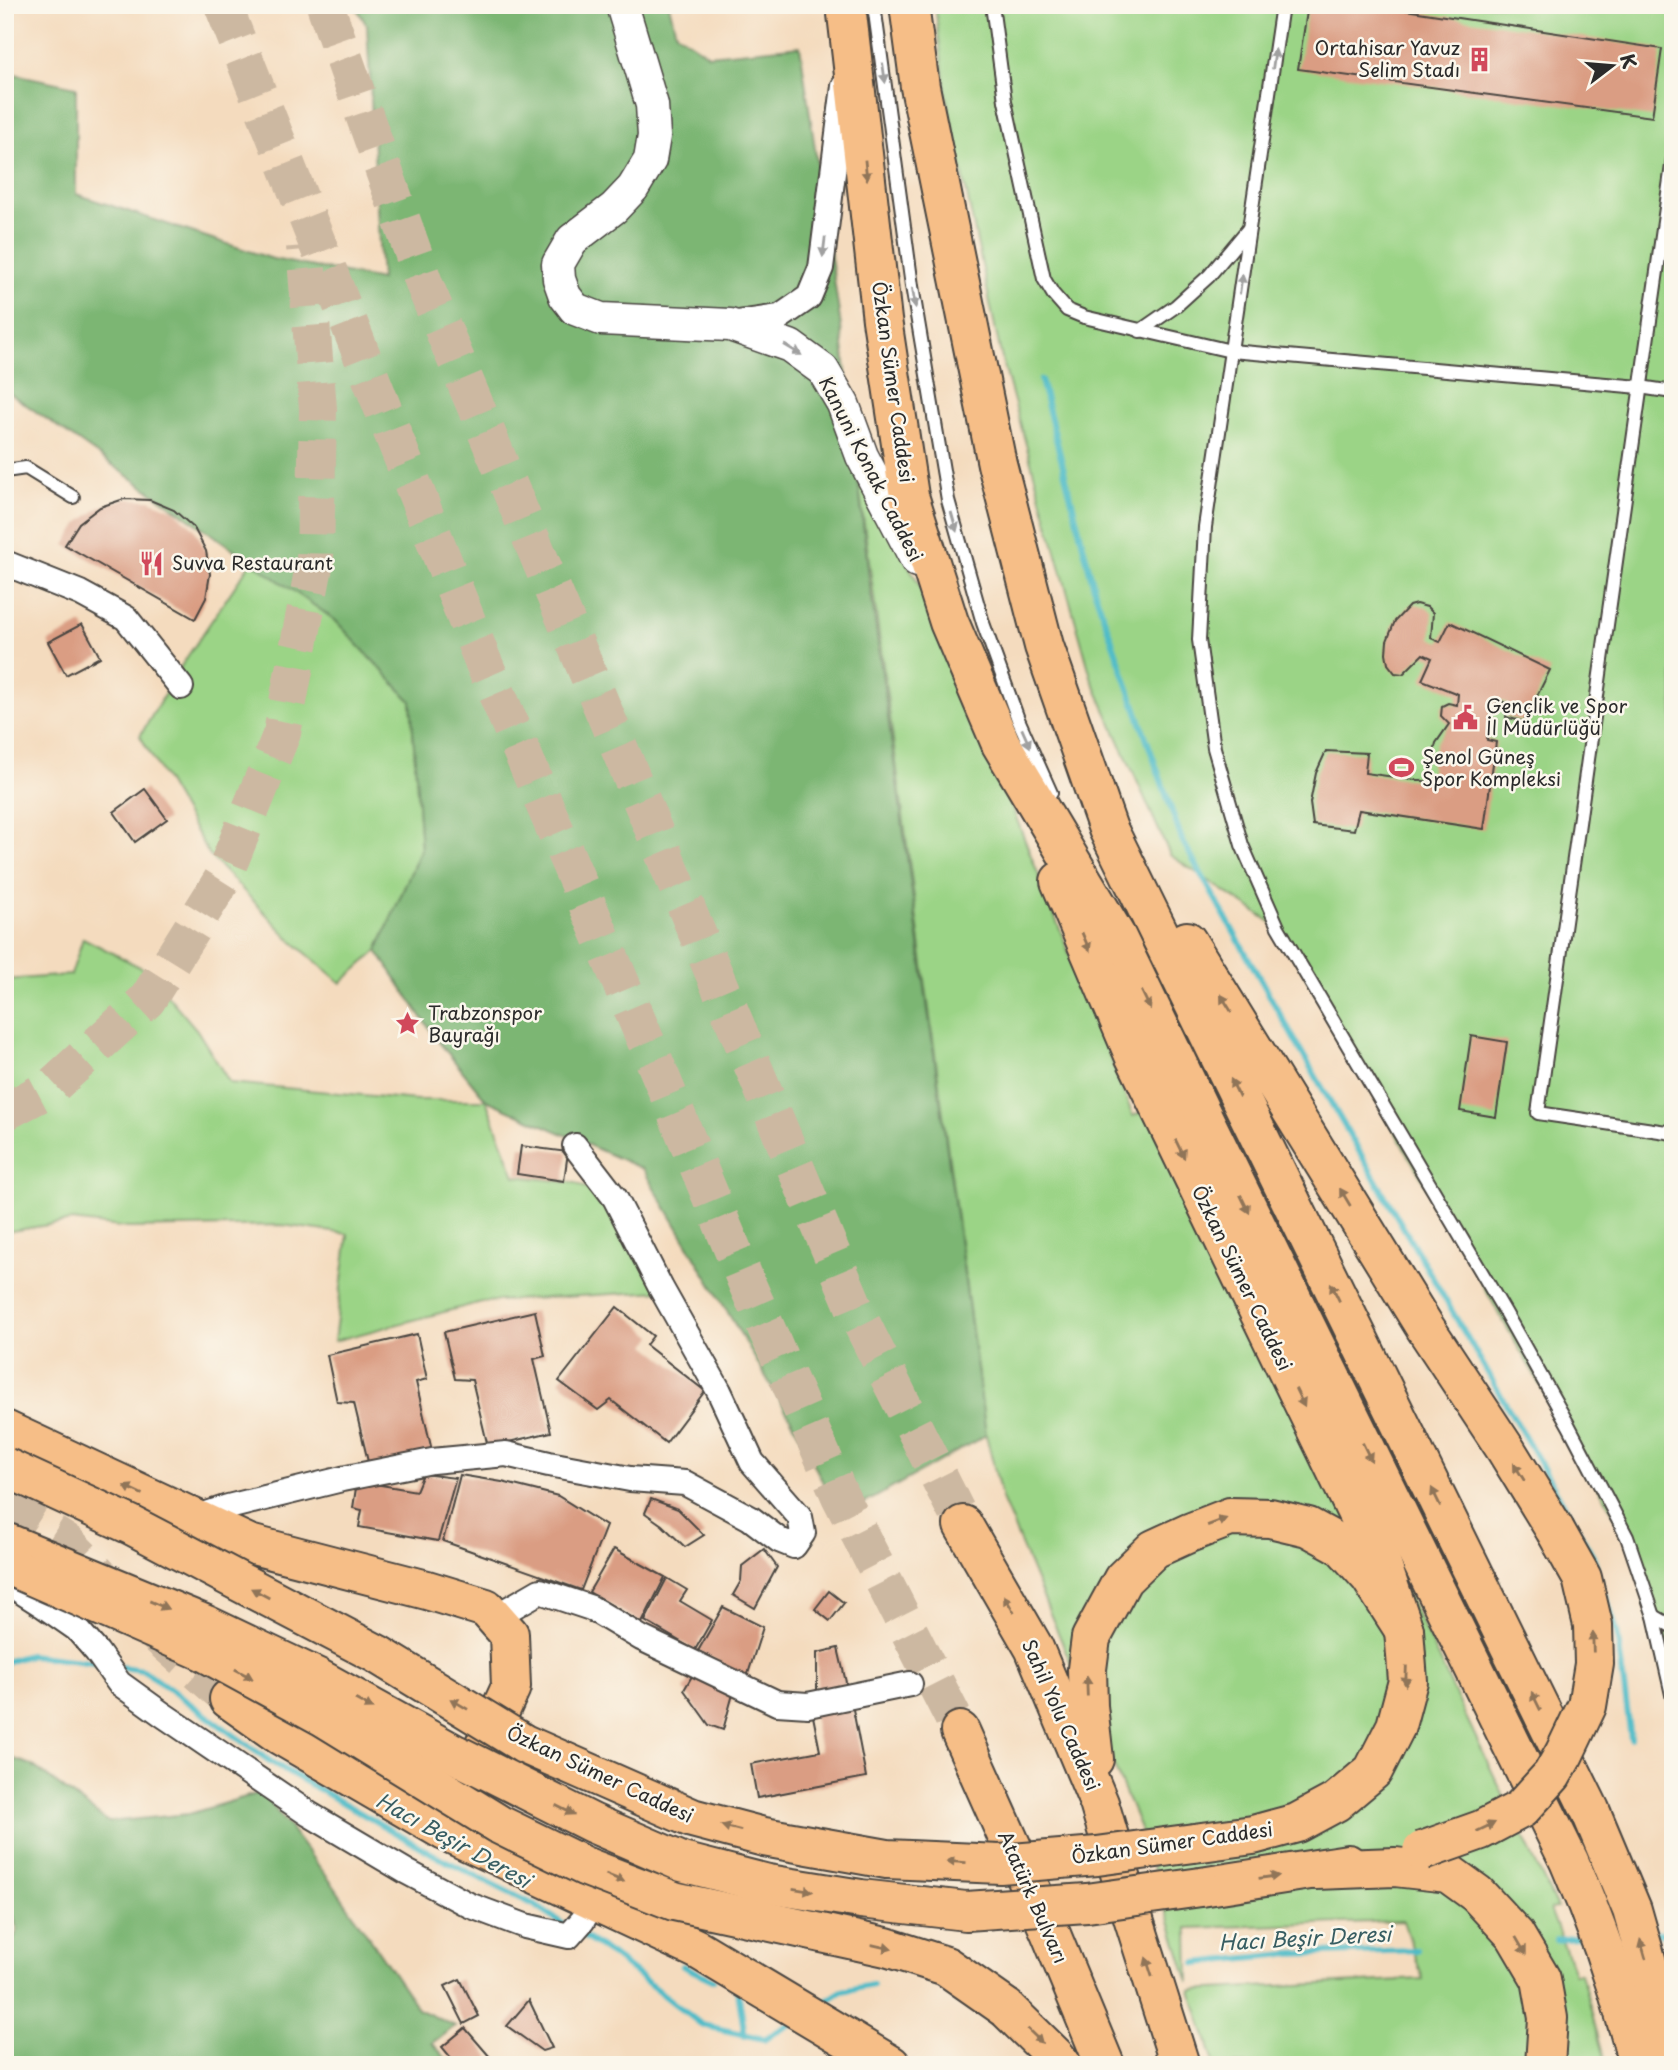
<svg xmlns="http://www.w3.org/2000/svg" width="1678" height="2070" font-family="'Playpen Sans',sans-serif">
	<rect width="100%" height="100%" fill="#fbf7ec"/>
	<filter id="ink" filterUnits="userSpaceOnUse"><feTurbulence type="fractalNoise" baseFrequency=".0143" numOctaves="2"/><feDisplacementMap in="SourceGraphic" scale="14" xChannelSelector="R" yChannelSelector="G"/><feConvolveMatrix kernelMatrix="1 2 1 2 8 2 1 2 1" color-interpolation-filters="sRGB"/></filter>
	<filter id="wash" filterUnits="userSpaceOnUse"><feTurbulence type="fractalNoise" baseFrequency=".00686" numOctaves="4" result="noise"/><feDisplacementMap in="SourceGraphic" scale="28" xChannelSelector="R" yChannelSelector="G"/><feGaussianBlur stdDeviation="1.57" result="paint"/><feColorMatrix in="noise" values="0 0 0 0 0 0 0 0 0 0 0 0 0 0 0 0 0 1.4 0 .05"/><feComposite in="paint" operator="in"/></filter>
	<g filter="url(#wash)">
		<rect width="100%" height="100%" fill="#f4dbbe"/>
		<!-- green -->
		<g fill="#9bd486" stroke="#638058" stroke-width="2">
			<path d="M935 5H1673V1699L1627 1537 1278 927 1170 855 1092 680 1001 355 946 95Z"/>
			<path d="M857 471 939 621 1133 1116 1172 1099 1557 1908 1550 1909 1574 1973H1581L1606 2065H1215L1191 1990 1423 1979 1403 1921 1188 1928 1189 1982 1142 1833 1002 1499 986 1435Z"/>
			<path d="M252 561 335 620 411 701 421 849 377 951 341 983 293 942 210 856 140 736 183 663Z"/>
			<path d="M83 938 146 970 197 1030 230 1083 417 1100H486L515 1176 576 1183 609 1201 660 1291 482 1302 334 1341 348 1234 282 1225 128 1228 72 1221 5 1232V980L71 975Z"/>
		</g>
		<!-- forest -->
		<g fill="#7cb673" stroke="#54704f" stroke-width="2">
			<path d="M355 5H669L676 33 709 55 800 46 841 327 869 578 986 1435 840 1517 795 1426 643 1169 486 1100 438 1041 377 951 421 849 411 701 335 620 5 390V72L76 87V194L273 259 381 280 367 26Z"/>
			<path d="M5 1756 32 1765 108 1822 189 1814 262 1792 334 1886 418 2009 455 2026 432 2043 452 2065H6L5 1957 18 1930 5 1898Z"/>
		</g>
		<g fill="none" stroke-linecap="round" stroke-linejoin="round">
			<!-- stream -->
			<g stroke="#4ebbc7" stroke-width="6">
				<path d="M1041 380 1095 592 1182 840 1298 1046 1539 1461 1593 1556 1596 1566"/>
				<path d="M1606 1596 1617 1632 1631 1739"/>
				<path d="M5 1662 29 1655 96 1663"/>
				<path d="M114 1666 143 1670 271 1762 438 1857 534 1905 566 1926"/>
				<path d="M578 1933 611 1954 702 2025 764 2039 794 2022"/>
				<path d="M1652 1933 1673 1935"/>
				<path d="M1556 1940 1585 1937"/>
				<path d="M1196 1963 1287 1954 1417 1950"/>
				<path d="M683 1966 713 1980"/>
				<path d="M736 1990 738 1991 745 2036"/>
				<path d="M817 2007 842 1991 873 1985"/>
			</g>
		</g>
		<g id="blocks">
			<!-- building -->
			<g fill="#da9d83">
				<path d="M1308 5H1372L1662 49 1652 117 1298 69Z"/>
				<path d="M124 499 150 500 174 510 194 528 206 551 210 574 206 598 195 619 65 545 79 523 100 507Z"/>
				<path d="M1416 604 1427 607 1433 613 1431 638 1440 642 1450 622 1550 670 1524 722 1506 717 1508 704 1499 700 1495 707 1491 709 1487 740 1496 742 1484 829 1359 810 1354 830 1313 825 1310 803 1316 773 1326 751 1367 753 1365 773 1431 782V764L1436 743 1449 724 1441 716 1442 706 1448 703 1457 705 1458 694 1422 680 1432 658 1423 654 1403 674 1395 673 1388 664 1386 653 1387 641 1395 621 1409 606Z"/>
				<path d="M82 624 100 657 66 675 48 642Z"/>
				<path d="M145 789 167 819 135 842 114 812Z"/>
				<path d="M1471 1036 1507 1042 1496 1117 1460 1111Z"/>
				<path d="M521 1146 568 1152 564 1181 517 1174Z"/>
				<path d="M617 1307 653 1336 646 1345 705 1391 666 1443 611 1400 598 1410 559 1381Z"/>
				<path d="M535 1311 545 1356 534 1359 551 1432 488 1447 472 1380 455 1379 444 1332Z"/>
				<path d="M417 1334 427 1379 416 1382 433 1455 370 1470 354 1403 337 1402 327 1355Z"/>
				<path d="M423 1474 456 1478 438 1541 359 1527 362 1510 353 1508 357 1481 416 1491Z"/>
				<path d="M460 1475 502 1482 558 1496 606 1526 581 1590 443 1541Z"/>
				<path d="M651 1499 678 1509 704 1535 685 1547 662 1525 645 1513Z"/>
				<path d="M614 1549 665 1577 642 1623 589 1592Z"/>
				<path d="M764 1549 777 1567 755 1608 733 1595 741 1581 742 1566Z"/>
				<path d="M667 1578 687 1590 680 1601 712 1620 695 1650 645 1621Z"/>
				<path d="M829 1591 844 1603 830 1621 815 1609Z"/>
				<path d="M723 1607 763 1627 747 1677 698 1651Z"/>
				<path d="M838 1648 848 1691 817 1698V1653Z"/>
				<path d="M692 1676 733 1694 723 1730 709 1725 684 1690Z"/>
				<path d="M852 1704 866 1777 757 1798 751 1764 820 1751 812 1711Z"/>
				<path d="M460 1979 479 2016 464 2024 445 1986Z"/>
				<path d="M529 2000 552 2048 542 2051 507 2026Z"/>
				<path d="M465 2028 490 2057 481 2065H457L442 2047Z"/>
			</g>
		</g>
	</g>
	<g filter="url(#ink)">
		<use href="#blocks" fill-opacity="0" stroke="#494541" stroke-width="2"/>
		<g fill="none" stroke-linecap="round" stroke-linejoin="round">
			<!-- primary-tunnel -->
			<g stroke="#ccb8a1" stroke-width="38" stroke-dasharray="38 19" stroke-linecap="butt">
				<path d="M5 1503 68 1544 110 1586"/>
				<path d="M156 1634 229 1699"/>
			</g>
			<!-- trunk-tunnel -->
			<g stroke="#ccb8a1" stroke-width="38" stroke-dasharray="38 19" stroke-linecap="butt">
				<path d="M223 5 482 659 654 1060 747 1284 840 1496 960 1731"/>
				<path d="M325 5 425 286 858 1316 963 1525"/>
				<path d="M5 1112 50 1088 147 1000 222 880 282 733 315 561 318 409 305 246"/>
			</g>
			<defs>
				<g id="service">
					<path d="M874 5 912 286 948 500 983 623 1018 719 1051 793"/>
					<path d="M992 5 1005 101 1044 279 1053 294 1067 310 1084 317 1231 351 1640 387 1673 392"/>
					<path d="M1282 5 1205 527 1199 640 1214 748 1242 845 1278 927 1505 1312 1569 1426 1627 1537 1654 1616 1673 1699"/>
					<path d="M1673 158 1538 1113 1673 1133"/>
					<path d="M1140 331 1176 306 1209 276 1249 228"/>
					<path d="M5 471 26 468 73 497"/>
					<path d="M1654 1616 1673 1627"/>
				</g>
				<g id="minor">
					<path d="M731 324 780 317 809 297 821 268 844 86"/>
					<path d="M5 563 80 593 126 618 181 687"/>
					<path d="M195 1518 228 1507 342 1479 432 1461 506 1454 549 1464 630 1479 685 1483 750 1518 779 1540 794 1546 803 1533 800 1517 752 1462 719 1391 661 1288 615 1198 575 1146"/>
					<path d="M5 1581 44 1606 77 1629 97 1652 119 1683 162 1714 309 1814 407 1872 469 1905 525 1926 569 1936 583 1920 593 1900"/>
					<path d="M495 1617 540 1591 591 1608 641 1638 777 1703 808 1705 910 1684"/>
				</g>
				<path id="tertiary" d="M622 5 652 105 654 136 650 160 633 188 614 208 572 240 558 264 559 279 565 296 575 309 601 319 730 325 790 346 823 370 843 404 862 456 917 561"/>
				<g id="primary">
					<path d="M846 5 882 320 909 496 949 622 1001 744 1117 938 1205 1121 1569 1861C1598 1927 1621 1994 1638 2065"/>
					<path d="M909 5 920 87 997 464 1044 646 1108 829 1590 1810 1632 1910 1673 2054"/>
					<path d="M1060 881 1134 1055 1381 1563 1404 1630 1408 1681 1396 1726 1373 1771 1336 1802 1297 1823 1253 1835 1194 1843"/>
					<path d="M1187 941 1426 1329 1506 1450 1555 1530"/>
					<path d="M5 1430 249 1544 427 1590 486 1608 509 1634 511 1687 445 1831"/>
					<path d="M229 1699 280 1735 445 1831 697 1949 891 2065"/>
					<path d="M1201 1887 1348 1864"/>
				</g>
				<g id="trunk">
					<path d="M963 1525 1034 1648 1099 1803 1133 1917 1180 2065"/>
					<path d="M960 1731 1050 1932 1105 2065"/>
					<path d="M1094 1759 1088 1706 1087 1669 1091 1638 1123 1579 1154 1549 1189 1533 1230 1517 1270 1518 1308 1527 1341 1545 1370 1577 1404 1630"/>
					<path d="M1316 1870 1395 1867 1448 1873 1477 1894 1515 1935 1541 1979 1548 2018 1545 2065"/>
					<path d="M1006 2008 1055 2056 1062 2065"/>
				</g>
			</defs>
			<!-- service casing -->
			<use href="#service" stroke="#494541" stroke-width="16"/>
			<!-- minor casing -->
			<use href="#minor" stroke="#494541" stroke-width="28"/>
			<!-- tertiary casing -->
			<use href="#tertiary" stroke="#494541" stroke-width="35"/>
			<!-- primary casing -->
			<use href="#primary" stroke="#494541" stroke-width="42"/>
			<!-- trunk casing -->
			<use href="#trunk" stroke="#494541" stroke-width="42"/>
			<!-- service -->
			<use href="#service" stroke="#fff" stroke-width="12"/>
			<!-- minor -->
			<use href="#minor" stroke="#fff" stroke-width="24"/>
			<!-- tertiary -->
			<use href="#tertiary" stroke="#fff" stroke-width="32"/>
			<!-- primary -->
			<use href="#primary" stroke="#f6be87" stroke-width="38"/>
			<!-- trunk -->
			<use href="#trunk" stroke="#f6be87" stroke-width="38"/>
			<defs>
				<g id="primary-bridge">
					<path d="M5 1467 131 1525 377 1654 524 1744 692 1818 764 1837 887 1859 1000 1864 1097 1856 1194 1843"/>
					<path d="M5 1542 204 1624 318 1678 455 1754 592 1823 682 1862 768 1884 861 1899 966 1911 1087 1903 1201 1887"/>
					<path d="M1422 1851 1481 1830 1521 1809 1552 1775 1564 1754 1587 1706 1594 1664 1593 1625 1582 1578 1555 1530"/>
				</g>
				<path id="trunk-bridge" d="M5 1562 14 1568 203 1651 324 1717 498 1824 584 1866 674 1901 886 1947 946 1966 1006 2008"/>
			</defs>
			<!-- primary-bridge casing -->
			<use href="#primary-bridge" stroke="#494541" stroke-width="42" stroke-linecap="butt"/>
			<!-- trunk-bridge casing -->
			<use href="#trunk-bridge" stroke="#494541" stroke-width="42" stroke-linecap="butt"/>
			<!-- primary-bridge -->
			<use href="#primary-bridge" stroke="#f6be87" stroke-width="38"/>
			<!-- trunk-bridge -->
			<use href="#trunk-bridge" stroke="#f6be87" stroke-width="38"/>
		</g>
		<!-- one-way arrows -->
		<defs><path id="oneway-solid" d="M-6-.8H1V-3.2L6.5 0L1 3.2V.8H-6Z" transform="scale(1.75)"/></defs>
		<g fill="#a0a0a0">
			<use href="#oneway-solid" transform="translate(1274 59) rotate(-82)"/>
			<use href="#oneway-solid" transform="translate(884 73) rotate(82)"/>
			<use href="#oneway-solid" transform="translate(824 247) rotate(97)"/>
			<use href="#oneway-solid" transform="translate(1241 284) rotate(-82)"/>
			<use href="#oneway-solid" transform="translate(914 298) rotate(81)"/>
			<use href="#oneway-solid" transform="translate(793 350) rotate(31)"/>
			<use href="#oneway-solid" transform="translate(954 522) rotate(74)"/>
			<use href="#oneway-solid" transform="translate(1026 738) rotate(66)"/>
		</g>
		<g fill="#907459">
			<use href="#oneway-solid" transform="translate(866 170) rotate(84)"/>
			<use href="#oneway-solid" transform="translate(1086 942) rotate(67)"/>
			<use href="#oneway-solid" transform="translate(1146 1000) rotate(64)"/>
			<use href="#oneway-solid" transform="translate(1226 1003) rotate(-122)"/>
			<use href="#oneway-solid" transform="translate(1235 1088) rotate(-116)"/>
			<use href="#oneway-solid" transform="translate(1180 1149) rotate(64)"/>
			<use href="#oneway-solid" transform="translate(1345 1197) rotate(-121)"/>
			<use href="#oneway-solid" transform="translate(1245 1204) rotate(64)"/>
			<use href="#oneway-solid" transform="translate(1335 1292) rotate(-116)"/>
			<use href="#oneway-solid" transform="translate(1300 1398) rotate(64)"/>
			<use href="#oneway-solid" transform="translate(1367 1452) rotate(64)"/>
			<use href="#oneway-solid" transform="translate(1519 1472) rotate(-122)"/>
			<use href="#oneway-solid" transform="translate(133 1490) rotate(-155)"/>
			<use href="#oneway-solid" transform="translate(1436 1497) rotate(-116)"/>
			<use href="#oneway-solid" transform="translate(1217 1522) rotate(-20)"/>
			<use href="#oneway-solid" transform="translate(260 1593) rotate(-152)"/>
			<use href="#oneway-solid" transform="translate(1009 1604) rotate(-120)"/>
			<use href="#oneway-solid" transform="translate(159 1605) rotate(23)"/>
			<use href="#oneway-solid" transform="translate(1593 1642) rotate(-92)"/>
			<use href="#oneway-solid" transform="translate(244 1674) rotate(29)"/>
			<use href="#oneway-solid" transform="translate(1406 1676) rotate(92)"/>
			<use href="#oneway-solid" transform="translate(1087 1686) rotate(-92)"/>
			<use href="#oneway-solid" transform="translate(1536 1701) rotate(-116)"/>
			<use href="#oneway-solid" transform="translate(364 1704) rotate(29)"/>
			<use href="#oneway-solid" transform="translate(459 1704) rotate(-149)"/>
			<use href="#oneway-solid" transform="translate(565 1810) rotate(27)"/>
			<use href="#oneway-solid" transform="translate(1486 1827) rotate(-26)"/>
			<use href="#oneway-solid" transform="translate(731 1828) rotate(-165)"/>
			<use href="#oneway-solid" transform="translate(956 1862) rotate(-177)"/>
			<use href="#oneway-solid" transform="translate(1269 1877) rotate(-8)"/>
			<use href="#oneway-solid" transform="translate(615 1878) rotate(22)"/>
			<use href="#oneway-solid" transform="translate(803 1890) rotate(9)"/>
			<use href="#oneway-solid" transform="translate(1521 1946) rotate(60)"/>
			<use href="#oneway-solid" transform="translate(882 1947) rotate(13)"/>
			<use href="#oneway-solid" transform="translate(1643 1949) rotate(-106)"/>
			<use href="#oneway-solid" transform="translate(1149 1967) rotate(-108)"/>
			<use href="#oneway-solid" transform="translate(1035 2036) rotate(44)"/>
		</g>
	</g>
	<!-- icons -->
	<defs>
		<symbol id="building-bare" viewBox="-9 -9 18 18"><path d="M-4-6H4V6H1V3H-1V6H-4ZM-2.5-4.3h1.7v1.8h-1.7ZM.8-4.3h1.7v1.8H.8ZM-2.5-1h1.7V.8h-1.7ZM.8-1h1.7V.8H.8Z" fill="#d1495b" stroke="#fbf7ec" stroke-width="2.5" paint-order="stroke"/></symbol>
		<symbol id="restaurant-bare" viewBox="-9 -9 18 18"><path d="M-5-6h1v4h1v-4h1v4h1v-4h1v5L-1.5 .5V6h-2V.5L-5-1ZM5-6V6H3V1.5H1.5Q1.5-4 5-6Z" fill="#d1495b" stroke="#fbf7ec" stroke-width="2.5" paint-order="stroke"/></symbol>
		<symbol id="civic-bare" viewBox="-9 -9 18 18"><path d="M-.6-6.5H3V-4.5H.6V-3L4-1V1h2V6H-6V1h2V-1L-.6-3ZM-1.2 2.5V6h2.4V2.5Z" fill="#d1495b" stroke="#fbf7ec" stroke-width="2.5" paint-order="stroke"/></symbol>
		<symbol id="stadium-bare" viewBox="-9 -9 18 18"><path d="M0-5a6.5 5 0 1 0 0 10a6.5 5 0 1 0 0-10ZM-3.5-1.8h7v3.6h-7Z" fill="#d1495b" stroke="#fbf7ec" stroke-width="2.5" paint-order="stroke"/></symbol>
		<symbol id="sight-bare" viewBox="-9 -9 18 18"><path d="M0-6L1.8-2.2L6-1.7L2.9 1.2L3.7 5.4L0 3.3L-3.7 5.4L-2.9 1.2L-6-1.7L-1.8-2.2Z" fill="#d1495b" stroke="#fbf7ec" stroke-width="2.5" paint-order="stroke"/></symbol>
	</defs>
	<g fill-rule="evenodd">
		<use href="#building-bare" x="1462" y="42" width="35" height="35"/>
		<use href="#restaurant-bare" x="134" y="546" width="35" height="35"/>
		<use href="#civic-bare" x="1448" y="700" width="35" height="35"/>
		<use href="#stadium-bare" x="1384" y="750" width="35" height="35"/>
		<use href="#sight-bare" x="390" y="1006" width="35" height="35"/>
	</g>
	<g text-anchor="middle" stroke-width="5" stroke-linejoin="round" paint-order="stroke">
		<!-- poi labels -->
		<g font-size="19" fill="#2b2b2b" stroke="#fbf7ec" text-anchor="start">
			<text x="1460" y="55" text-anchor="end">Ortahisar Yavuz<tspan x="1460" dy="22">Selim Stadı</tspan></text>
			<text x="172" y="570">Suvva Restaurant</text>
			<text x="1486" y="713">Gençlik ve Spor<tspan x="1486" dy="22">İl Müdürlüğü</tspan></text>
			<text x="1422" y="764">Şenol Güneş<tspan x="1422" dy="22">Spor Kompleksi</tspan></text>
			<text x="428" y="1020">Trabzonspor<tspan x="428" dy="22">Bayrağı</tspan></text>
		</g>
		<!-- street labels -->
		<g font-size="19" fill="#2b2b2b" stroke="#fbf7ec">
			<text transform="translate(893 382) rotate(82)" y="7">Özkan Sümer Caddesi</text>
			<text transform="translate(871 469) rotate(63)" y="7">Kanuni Konak Caddesi</text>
			<text transform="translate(1242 1278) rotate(64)" y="7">Özkan Sümer Caddesi</text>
			<text transform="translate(1061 1715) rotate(66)" y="7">Sahil Yolu Caddesi</text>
			<text transform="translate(600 1774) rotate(25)" y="7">Özkan Sümer Caddesi</text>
			<text transform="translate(1172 1843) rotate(-8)" y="7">Özkan Sümer Caddesi</text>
			<text transform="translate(1033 1897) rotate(66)" y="7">Atatürk Bulvarı</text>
		</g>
		<!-- water labels -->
		<g font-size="21" font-style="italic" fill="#375d62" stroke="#fbf7ec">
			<text transform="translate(453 1841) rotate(29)" y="7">Hacı Beşir Deresi</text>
			<text transform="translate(1305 1939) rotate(-3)" y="7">Hacı Beşir Deresi</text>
		</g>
	</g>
	<!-- margin -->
	<rect width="1678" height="2070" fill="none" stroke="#fbf7ec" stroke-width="28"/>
	<!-- north arrow -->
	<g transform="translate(1612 66) rotate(74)" stroke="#fbf7ec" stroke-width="5" paint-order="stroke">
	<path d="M0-5L12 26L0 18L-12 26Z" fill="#2b2b2b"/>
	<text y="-10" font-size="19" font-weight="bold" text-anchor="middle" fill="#2b2b2b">K</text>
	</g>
</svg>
